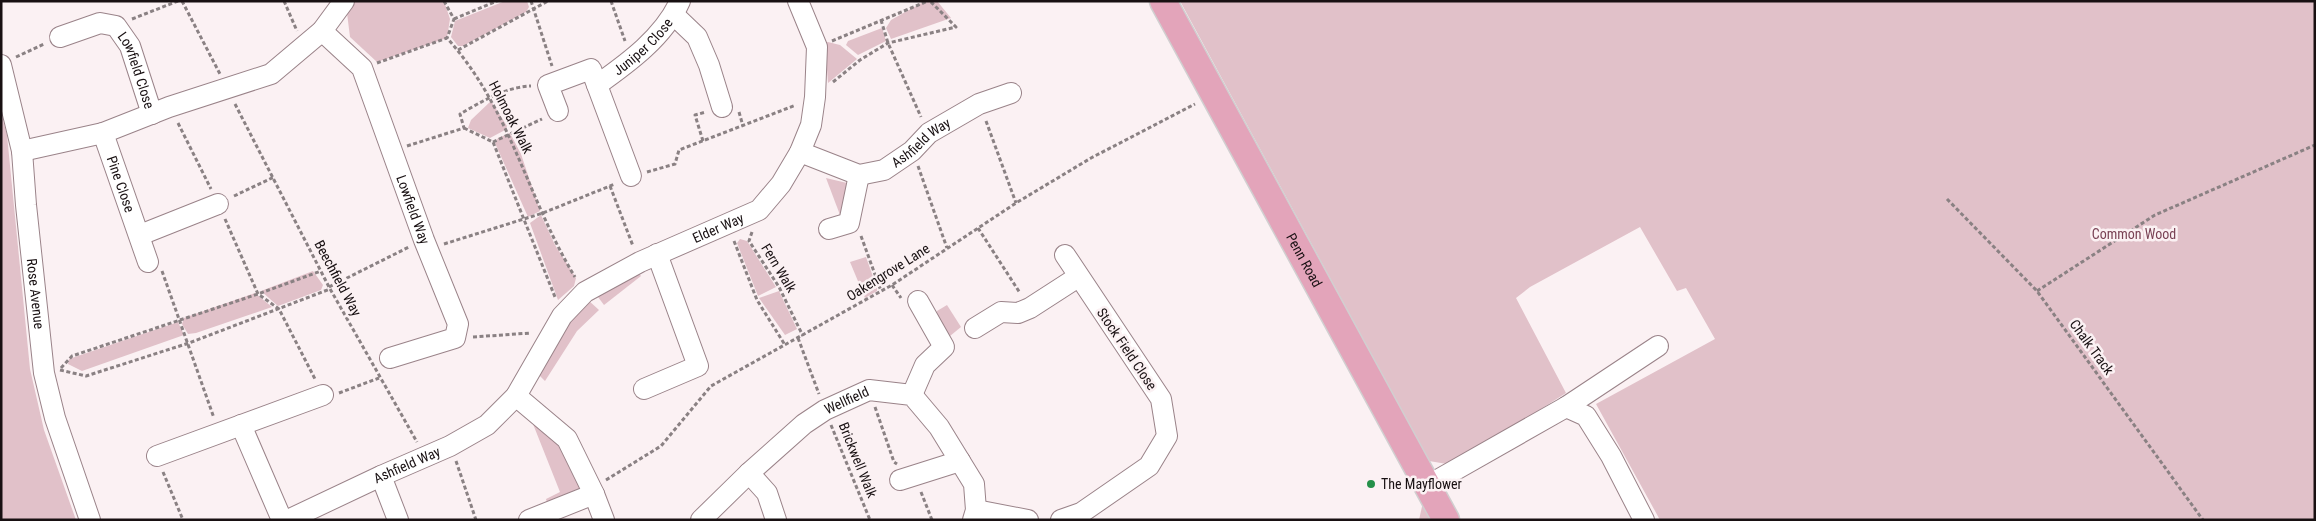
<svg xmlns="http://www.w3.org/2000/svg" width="2316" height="521" font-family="'Roboto Condensed',sans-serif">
	<rect width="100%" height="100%" fill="#fbf1f3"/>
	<!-- green -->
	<g fill="#e1c1c9">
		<path d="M355 1H444L450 19 447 38 377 62 350 37 347 13Z"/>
		<path d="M505 1H527L529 7 526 12 463 46H458L451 37 455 21Z"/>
		<path d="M925 1H937L951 18 891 39 886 28 891 20Z"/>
		<path d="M1180 1H2315V520H1660L1596 404 1715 339 1686 288 1677 291 1640 227 1530 287 1516 298 1566 393 1453 465 1429 461Z"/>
		<path d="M882 28 886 41 858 55 846 45 848 41Z"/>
		<path d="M828 42 840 45 857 59 828 83 825 43Z"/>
		<path d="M491 101 507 126 505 130 490 138 468 128 471 120Z"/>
		<path d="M1 113 7 135 30 369 44 430 76 520H1Z"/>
		<path d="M510 133 521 154 540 211 528 217 495 143 498 138Z"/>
		<path d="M826 178 847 183 843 211 840 215Z"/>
		<path d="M541 215 555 245 576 278 574 286 558 300 530 223Z"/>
		<path d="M740 239 747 241 776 287 758 296 737 243Z"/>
		<path d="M866 257 877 288V291L865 298 850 262Z"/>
		<path d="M313 271 323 285 321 290 278 306 261 291Z"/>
		<path d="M638 272 641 276 604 305 595 293Z"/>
		<path d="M779 291 797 329 785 335 759 298Z"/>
		<path d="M255 293 272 307 196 333 188 334 182 324 184 318Z"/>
		<path d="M588 300 599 310 577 331 545 381 538 374 553 343Z"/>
		<path d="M947 305 961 327 950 336C942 331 937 322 937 311Z"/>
		<path d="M178 322 184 335 82 371 68 364 69 359Z"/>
		<path d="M542 423 554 432 580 483 579 489 547 503 546 499 560 492 533 424Z"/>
		<path d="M1423 502 1432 520H1419Z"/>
	</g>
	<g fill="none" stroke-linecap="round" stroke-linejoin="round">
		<defs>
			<g id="minor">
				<path d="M674 15 697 37 709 65 722 107"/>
				<path id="s1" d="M322 31 362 68 424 240 458 324 455 338 390 358"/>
				<path id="s2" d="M60 37 100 23 116 26 130 46 152 114"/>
				<path id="s3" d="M1 65 22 151 26 205 44 373 55 418 90 520"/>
				<path id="s4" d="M597 85C628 63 664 37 680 1"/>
				<path d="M558 111 548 85 591 69 631 176"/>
				<path id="s5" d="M103 133 148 262"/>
				<path d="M22 151 103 133 169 107 271 74 322 31 344 1"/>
				<path id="s6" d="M800 152 859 175 884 170 912 151 929 133 979 104 1011 93"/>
				<path d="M829 229 849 223 859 175"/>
				<path d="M140 235 218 204"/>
				<path d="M975 328 1001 312 1018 313 1030 308 1078 277"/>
				<path d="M644 389 698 366 657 254"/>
				<path d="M912 395 925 365 944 347 918 301"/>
				<path d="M516 396 567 439 594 494 604 520"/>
				<path d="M1566 407 1658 346"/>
				<path d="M241 425 282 520"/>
				<path d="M157 456 323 395"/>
				<path d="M381 476 398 520"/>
				<path d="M900 480 960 461"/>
				<path d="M1427 486 1566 407 1586 416 1611 456 1644 520"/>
				<path d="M976 510 1028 520"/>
				<path id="s7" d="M288 520 381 476 450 446 487 425 516 396 562 316 585 292 640 262 759 210 781 184 800 152 811 125 815 97 817 47 798 1"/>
				<path d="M529 520 594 494"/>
				<path d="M701 520 749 473"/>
				<path id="s8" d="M776 520 767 493 749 473 804 424 825 410 869 390 912 395 939 427 974 484 976 510 973 520"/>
				<path d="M1061 520 1081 513 1149 466 1167 436 1161 399 1065 255"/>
			</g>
			<g id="major">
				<path id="s9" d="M1163 1 1446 520"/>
			</g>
		</defs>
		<!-- minor casing -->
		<use href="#minor" stroke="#9a8389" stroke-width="22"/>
		<!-- major casing -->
		<use href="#major" stroke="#d1cfd0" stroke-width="29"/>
		<!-- path -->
		<g stroke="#8a8183" stroke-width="3" stroke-dasharray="4 2.5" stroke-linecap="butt">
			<path d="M182 1 220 74"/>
			<path d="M284 1 297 31"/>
			<path d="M444 1 454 19 447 38"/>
			<path d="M531 1 552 66"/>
			<path d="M611 1 625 41"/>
			<path d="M132 19 178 1"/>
			<path d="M454 19 497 1"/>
			<path d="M881 20 888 43 921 117"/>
			<path d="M832 41 928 1"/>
			<path d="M458 50 548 1"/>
			<path d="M16 57 44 44"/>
			<path d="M377 63 447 38C511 109 527 198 575 277"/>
			<path d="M833 82 860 60 888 43 956 27 930 1"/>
			<path d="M235 104 329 287 417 442"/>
			<path d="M739 112 743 126"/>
			<path d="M986 121 1016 203"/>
			<path d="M178 123 211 189"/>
			<path d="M464 128 493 142 555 297"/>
			<path d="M703 141 695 115 706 112"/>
			<path d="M493 142 542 119"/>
			<path d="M407 146 464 128 460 114C481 102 505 87 531 86"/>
			<path d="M918 166 947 248"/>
			<path d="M647 172 675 164 679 150 796 105"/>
			<path d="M610 186 633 246"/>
			<path d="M234 196 274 177"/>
			<path d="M1947 199 2037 291 2203 520"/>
			<path d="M225 219 258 294 279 309 315 379"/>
			<path d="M978 228 1020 293"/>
			<path d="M752 232 749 241 779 287 803 336"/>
			<path d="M861 236 881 291"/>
			<path d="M734 241 757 300 785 345"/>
			<path d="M444 244 543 213 615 184"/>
			<path d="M162 271 214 418"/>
			<path d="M892 285 901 298"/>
			<path d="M329 287 409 247"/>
			<path d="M2037 291 2155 215 2315 145"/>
			<path d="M473 337 531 333"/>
			<path d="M798 338 819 394"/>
			<path d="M61 368 72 356 258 294 321 271"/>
			<path d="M60 370 86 376 189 343 330 289"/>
			<path d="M339 393 379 378"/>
			<path d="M875 407 894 462 897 464"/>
			<path d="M831 425 870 520"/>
			<path d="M456 461 476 520"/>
			<path d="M163 472 183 520"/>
			<path d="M606 480 661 446 711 386 892 285 1016 203 1091 158 1195 104"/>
			<path d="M921 492 932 520"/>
		</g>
		<!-- minor -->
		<use href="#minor" stroke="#fff" stroke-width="20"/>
		<!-- major -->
		<use href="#major" stroke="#e3a4ba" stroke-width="26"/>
	</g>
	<!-- markers -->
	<circle fill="#249049" stroke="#fbf1f3" stroke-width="2" cx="1371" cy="484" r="5"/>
	<g text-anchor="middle" stroke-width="5" stroke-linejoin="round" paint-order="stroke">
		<!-- street labels -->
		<g font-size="14" fill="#181012" stroke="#fbf1f3">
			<text dy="5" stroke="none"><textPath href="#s4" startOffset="60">Juniper Close</textPath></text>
			<text dy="5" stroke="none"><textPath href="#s2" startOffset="108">Lowfield Close</textPath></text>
			<text transform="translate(511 117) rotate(63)" y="5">Holmoak Walk</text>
			<text dy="5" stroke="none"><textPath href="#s6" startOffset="135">Ashfield Way</textPath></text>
			<text dy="5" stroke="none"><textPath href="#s5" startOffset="54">Pine Close</textPath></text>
			<text dy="5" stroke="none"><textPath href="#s1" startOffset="205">Lowfield Way</textPath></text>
			<text dy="5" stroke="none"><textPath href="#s7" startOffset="535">Elder Way</textPath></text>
			<text dy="5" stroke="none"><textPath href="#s9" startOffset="295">Penn Road</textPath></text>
			<text transform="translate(779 268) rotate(59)" y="5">Fern Walk</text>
			<text transform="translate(888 272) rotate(-32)" y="5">Oakengrove Lane</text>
			<text transform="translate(338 278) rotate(62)" y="5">Beechfield Way</text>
			<text dy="5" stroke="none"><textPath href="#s3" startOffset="232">Rose Avenue</textPath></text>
			<text transform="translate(2092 347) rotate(54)" y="5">Chalk Track</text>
			<text transform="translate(1127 349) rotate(56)" y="5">Stock Field Close</text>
			<text dy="5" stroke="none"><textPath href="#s8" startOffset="178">Wellfield</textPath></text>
			<text transform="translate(858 460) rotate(68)" y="5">Brickwell Walk</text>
			<text dy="5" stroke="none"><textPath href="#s7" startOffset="131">Ashfield Way</textPath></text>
		</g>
		<!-- park labels -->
		<g font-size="14" fill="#794154" stroke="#fbf1f3">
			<text x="2134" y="239">Common Wood</text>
		</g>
		<!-- poi labels -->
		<g font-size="14" fill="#181012" stroke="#fbf1f3" text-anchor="start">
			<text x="1381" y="489">The Mayflower</text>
		</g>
	</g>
	<!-- border -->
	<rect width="2316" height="521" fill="none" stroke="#181012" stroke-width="5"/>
</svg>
